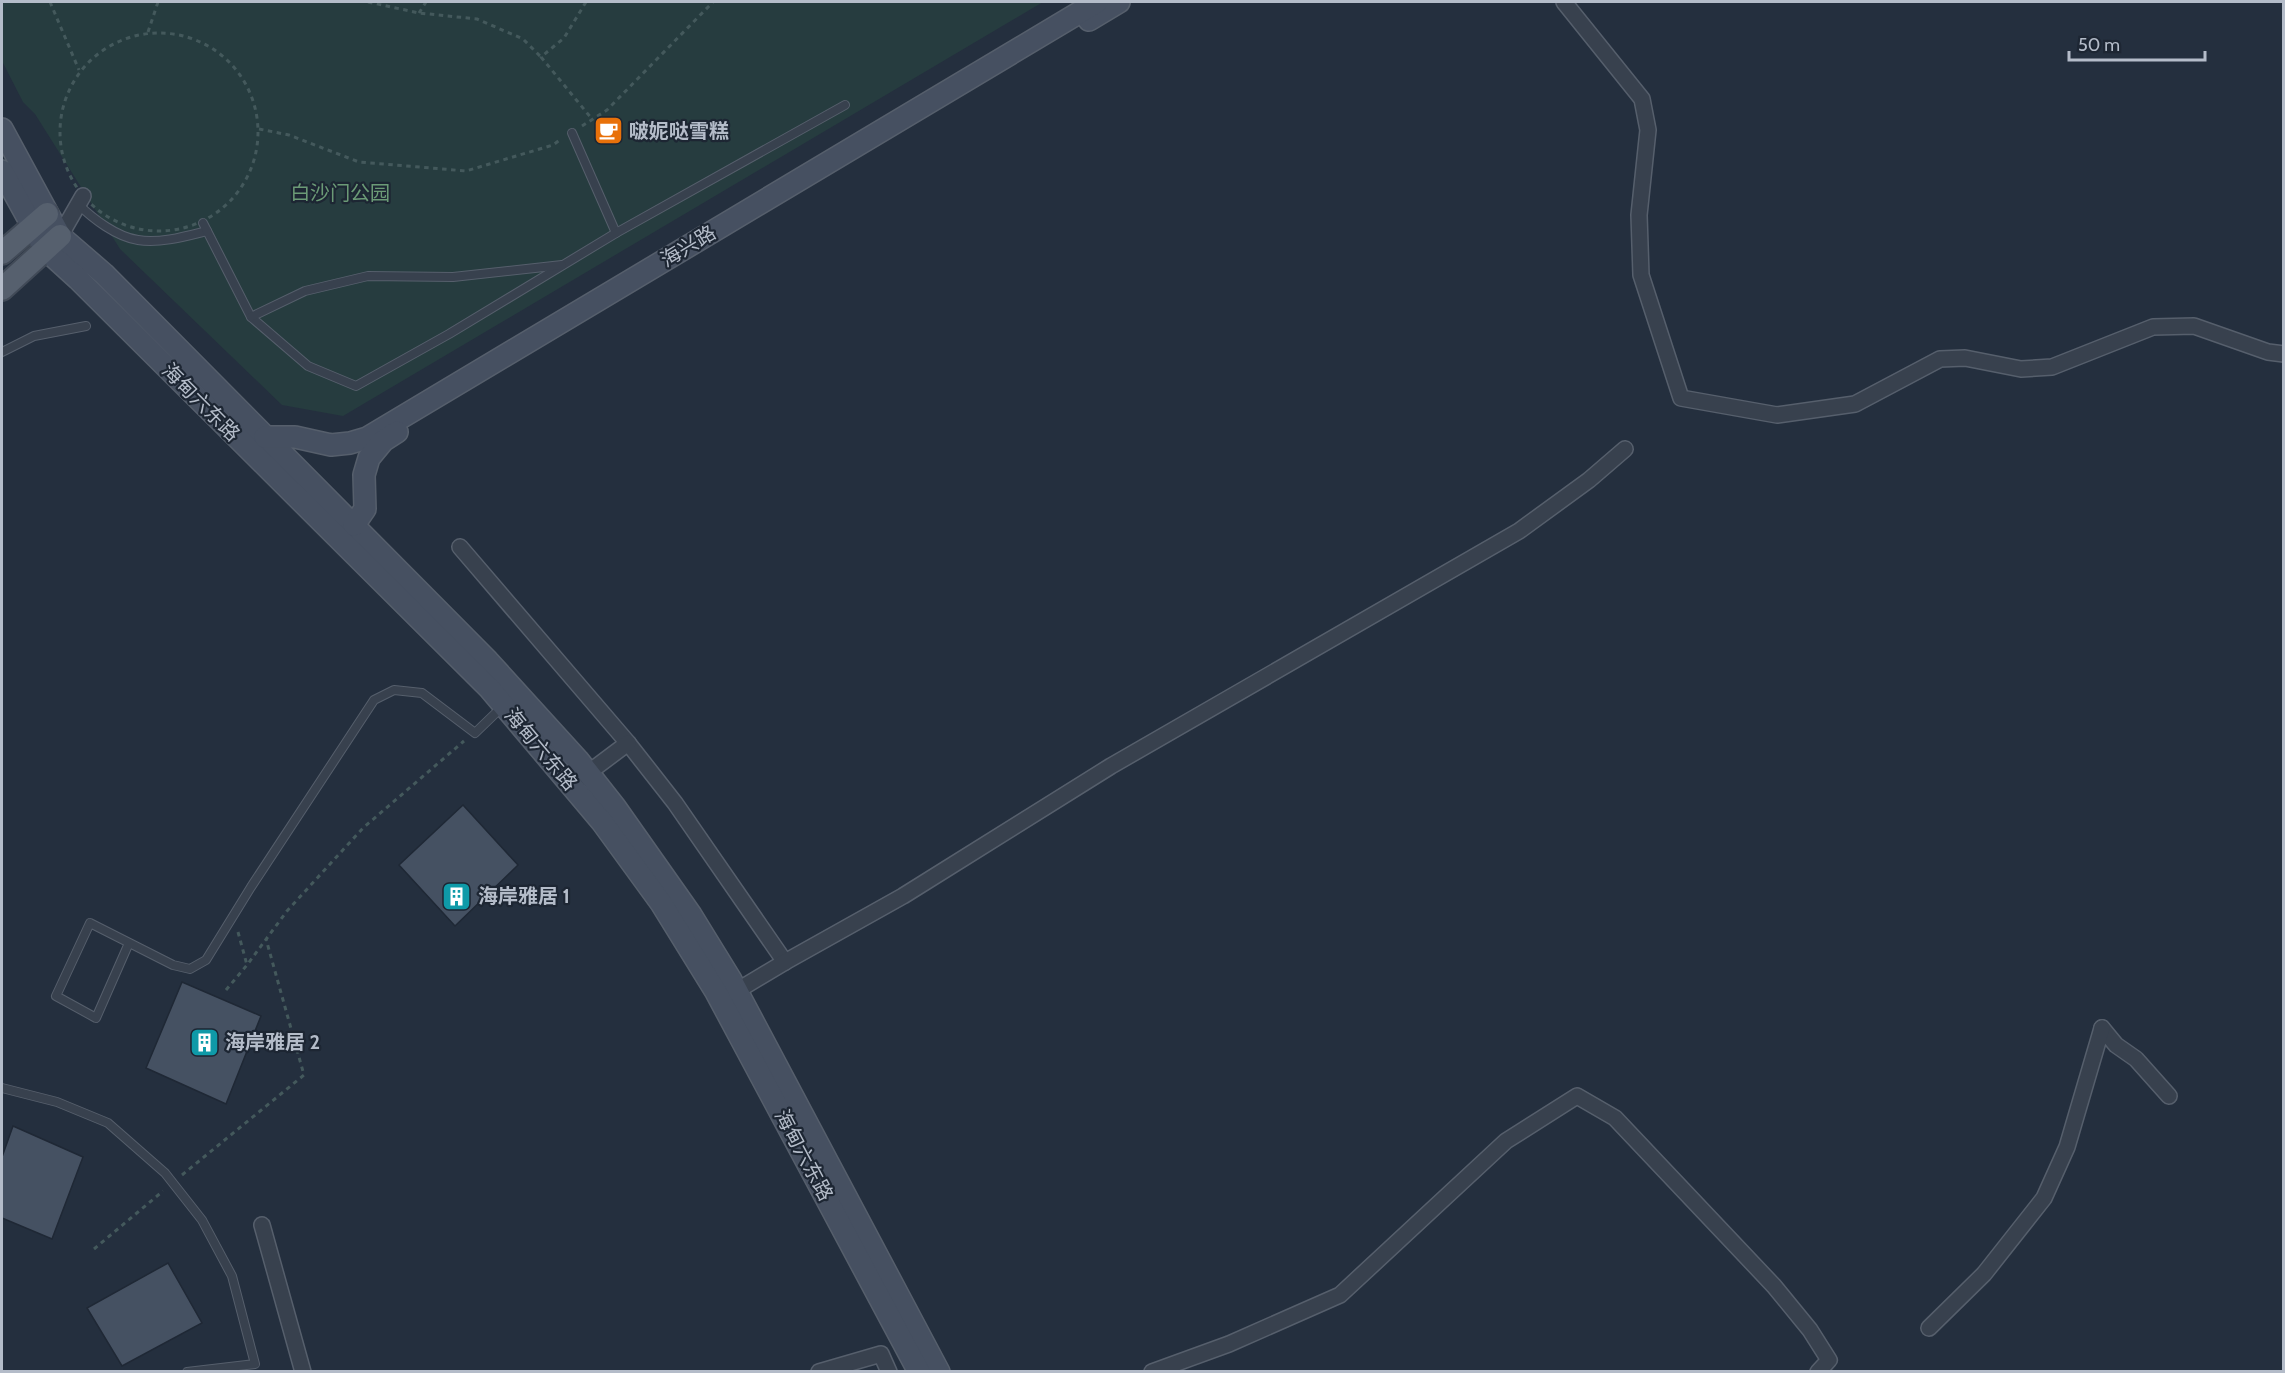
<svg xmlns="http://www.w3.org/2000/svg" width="2285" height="1373" font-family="Cabin,'Noto Sans SC',sans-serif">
	<rect width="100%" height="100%" fill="#242f3e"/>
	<!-- green -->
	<path fill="#263c3f" d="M2 2H1043L343 416 282 405 120 249 35 114 23 102 2 61Z"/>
	<!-- building -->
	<g fill="#455162" stroke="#1f2835" stroke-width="1.5">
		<path d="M463 805 518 865 455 926 399 865Z"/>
		<path d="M182 982 261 1016 226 1104 146 1068Z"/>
		<path d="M13 1126 83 1157 52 1239 2 1218V1157Z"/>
		<path d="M168 1263 202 1323 122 1366 87 1308Z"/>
	</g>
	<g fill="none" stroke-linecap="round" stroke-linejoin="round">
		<defs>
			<g id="lane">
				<path d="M572 133 616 233"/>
				<path d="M78 204C93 219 117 237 138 240 159 244 187 236 207 231"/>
				<path d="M203 223 251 317 308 366 356 386 449 334 616 233 845 105"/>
				<path d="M251 317 305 291 368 276 453 277 562 265"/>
				<path d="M2 352 34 336 86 326"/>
				<path d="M129 943 96 1018 56 996 90 923 173 965 190 969 206 960 251 887 374 700 394 690 422 693 475 733 503 706"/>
				<path d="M2 1088 57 1102 108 1123 165 1173 202 1220 232 1276 255 1364 187 1372"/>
			</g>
			<g id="street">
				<path d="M1564 2 1642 99 1648 130 1639 215 1641 275 1681 398 1777 415 1855 404 1940 359 1965 358 2021 369 2052 367 2153 327 2194 326 2268 352 2284 354"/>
				<path d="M60 236 83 196"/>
				<path d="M460 547 628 743 675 803 785 962"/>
				<path d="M580 779 628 743"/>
				<path d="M730 995 785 962 903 896 1111 766 1519 531 1589 480 1625 449"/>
				<path d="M2102 1028 2116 1045 2136 1059 2169 1096"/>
				<path d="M262 1225 303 1372"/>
				<path d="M1929 1328 1984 1274 2044 1198 2067 1147 2102 1028"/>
				<path d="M819 1372 881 1354 889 1372"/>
				<path d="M1152 1372 1229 1344 1340 1295 1506 1141 1577 1096 1615 1118 1774 1286 1810 1330 1829 1360 1818 1372"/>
			</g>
			<g id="secondary">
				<path d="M1089 20 1119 2"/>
				<path d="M2 129 60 236 104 274 488 661 578 760 615 807 691 915 731 980 939 1372"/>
				<path d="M2 171 45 249 78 279 489 688 602 822 661 903 716 992 919 1372"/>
				<path d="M265 437H295L331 445 350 443 367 438 1097 2"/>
				<path d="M354 525 365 509 364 475 369 458 383 441 397 432"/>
			</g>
			<g id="primary">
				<path d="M2 253 47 214"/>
				<path d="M2 289 60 236"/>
			</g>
		</defs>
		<!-- lane casing -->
		<use href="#lane" stroke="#565f6c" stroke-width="10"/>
		<!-- street casing -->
		<use href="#street" stroke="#565f6c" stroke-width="18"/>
		<!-- secondary casing -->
		<use href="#secondary" stroke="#565f6c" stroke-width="24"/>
		<!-- primary casing -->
		<use href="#primary" stroke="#414a57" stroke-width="26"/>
		<!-- path -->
		<g stroke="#44595c" stroke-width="3" stroke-dasharray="4.5 4.5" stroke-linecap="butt">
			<path d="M50 2 79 70"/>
			<path d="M368 2 419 13 477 19 523 39 541 57"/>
			<path d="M586 2 564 38 541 57 592 119"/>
			<path d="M419 13 426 2"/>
			<path d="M148 32 158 2"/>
			<circle cx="159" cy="132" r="99"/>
			<path d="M582 126 607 110 713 2"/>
			<path d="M259 129 289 135 359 162 466 171 553 145 561 139"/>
			<path d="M238 932 247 965"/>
			<path d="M226 990 247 965 287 911 363 828 464 741"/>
			<path d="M182 1175 304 1075 266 939"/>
			<path d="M94 1249 163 1191"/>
		</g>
		<!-- lane -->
		<use href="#lane" stroke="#38414e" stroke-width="8"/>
		<!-- street -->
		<use href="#street" stroke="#38414e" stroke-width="15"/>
		<!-- secondary -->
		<use href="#secondary" stroke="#465061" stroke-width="21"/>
		<!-- primary -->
		<use href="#primary" stroke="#56606e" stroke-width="22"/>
	</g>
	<!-- icons -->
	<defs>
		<symbol id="cafe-square" viewBox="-11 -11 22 22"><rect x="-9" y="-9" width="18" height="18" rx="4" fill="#e8710a" stroke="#1d2633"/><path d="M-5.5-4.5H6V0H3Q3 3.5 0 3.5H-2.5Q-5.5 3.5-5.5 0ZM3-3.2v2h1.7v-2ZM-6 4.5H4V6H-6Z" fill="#fff"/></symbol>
		<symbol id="building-square" viewBox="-11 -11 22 22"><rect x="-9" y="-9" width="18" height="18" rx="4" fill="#0f9aa8" stroke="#1d2633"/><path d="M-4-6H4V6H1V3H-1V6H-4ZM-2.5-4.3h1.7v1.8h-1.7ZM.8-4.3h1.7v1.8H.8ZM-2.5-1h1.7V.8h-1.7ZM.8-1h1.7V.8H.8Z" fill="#fff"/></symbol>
	</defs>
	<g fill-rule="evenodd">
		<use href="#cafe-square" x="592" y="114" width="33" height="33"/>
		<use href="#building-square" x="440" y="880" width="33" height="33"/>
		<use href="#building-square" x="188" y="1026" width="33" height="33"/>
	</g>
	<g text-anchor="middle" stroke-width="4.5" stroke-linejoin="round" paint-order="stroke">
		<!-- poi labels -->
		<g font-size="20" font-weight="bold" fill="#b4bcc9" stroke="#1d2633" text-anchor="start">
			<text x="629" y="138">啵妮哒雪糕</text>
			<text x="478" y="903">海岸雅居 1</text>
			<text x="225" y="1049">海岸雅居 2</text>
		</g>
		<!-- park labels -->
		<g font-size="20" fill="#6b9a76" stroke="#1d2633">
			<text x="340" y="200">白沙门公园</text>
		</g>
		<!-- street labels -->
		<g font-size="20" fill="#b4bcc9" stroke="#1d2633">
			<text transform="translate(688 246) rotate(-31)" y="7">海兴路</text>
			<text transform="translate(201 402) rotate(45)" y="7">海甸六东路</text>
			<text transform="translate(541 749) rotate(50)" y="7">海甸六东路</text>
			<text transform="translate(804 1155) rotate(62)" y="7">海甸六东路</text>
		</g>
	</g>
	<!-- border -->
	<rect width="2285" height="1373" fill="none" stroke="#b4bcc9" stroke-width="6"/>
	<!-- scale -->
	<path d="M2069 51v9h136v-9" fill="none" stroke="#b4bcc9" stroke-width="3"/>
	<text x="2078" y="51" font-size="18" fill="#b4bcc9" stroke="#1d2633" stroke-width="4.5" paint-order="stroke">50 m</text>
</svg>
